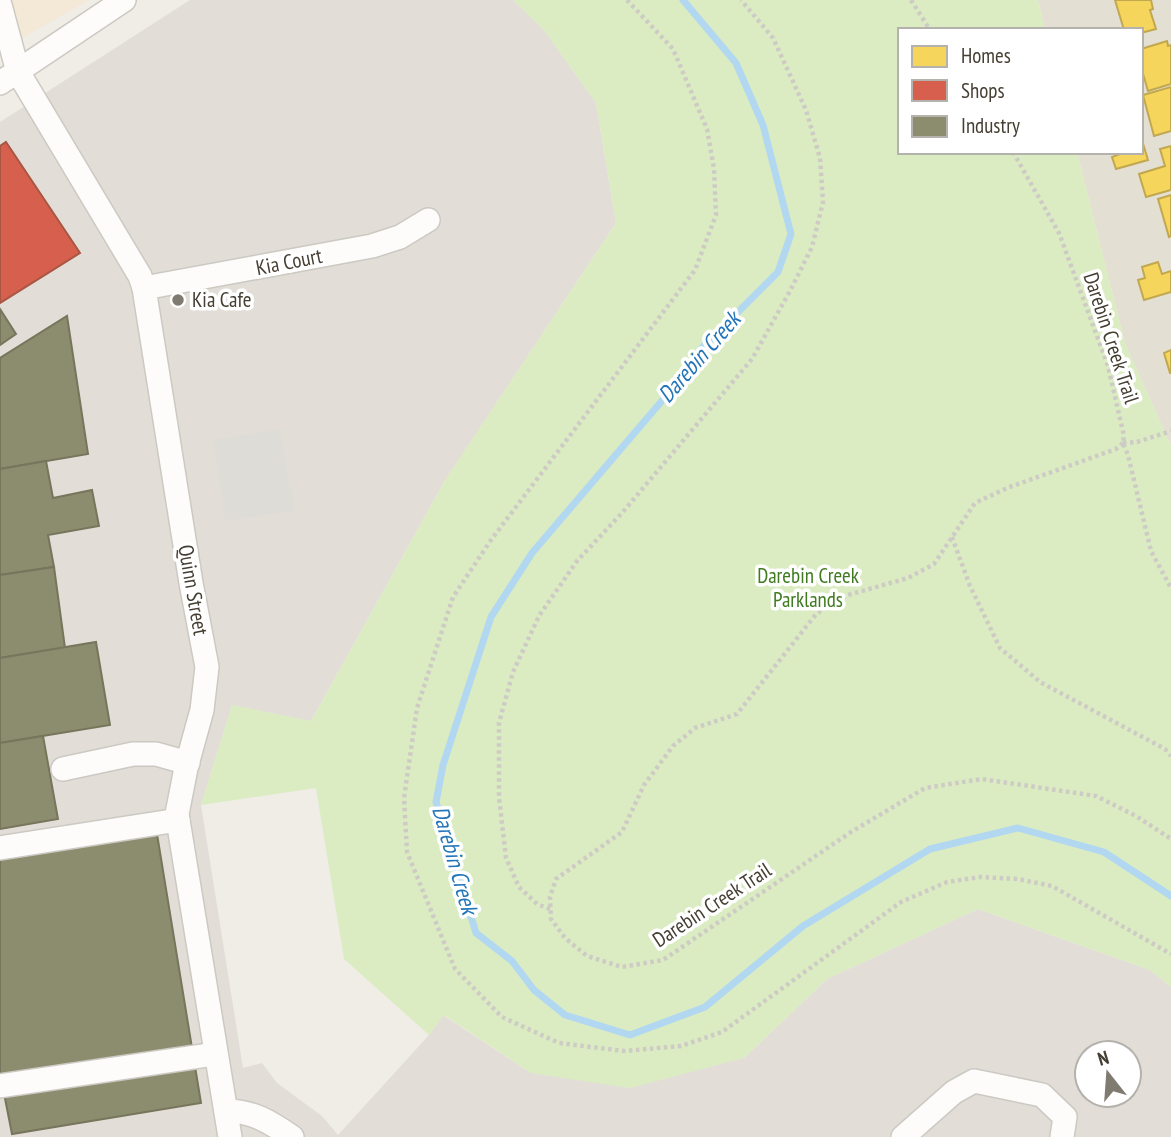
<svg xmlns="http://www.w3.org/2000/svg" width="1171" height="1137" font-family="'PT Sans Narrow',sans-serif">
	<rect width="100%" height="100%" fill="#efede6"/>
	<!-- residential -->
	<path fill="#e4dfd3" d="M1038 0H1171V446L1125 343 1077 152H1141V30H1045Z"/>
	<!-- commercial -->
	<path fill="#f4e9d7" d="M0 0H89L0 51Z"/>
	<!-- industrial -->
	<path fill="#e2ded7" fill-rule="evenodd" d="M190 0H513L544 30 596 103 616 223 444 482 311 721 232 706 201 805 243 1068 262 1063 277 1083 322 1116 338 1135 429 1035 443 1015 531 1073 744 1058 827 979 978 909 1150 970 1171 987V1137H0V122ZM1087 1053H1129V1095H1087Z"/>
	<!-- green -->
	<path fill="#dbecc3" d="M513 0H1038L1045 30H900V152H1077L1125 343 1171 446V987L1150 970 978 909 827 979 744 1058 630 1088 531 1073 444 1015 429 1035 344 959 316 788 201 805 232 705 311 721 444 482 616 223 596 103 544 30Z"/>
	<!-- parking -->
	<path fill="#dedcd6" d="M280 429 295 511 225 521 213 440Z"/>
	<!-- homes -->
	<g fill="#f6d55c" stroke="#c1a84f" stroke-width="2">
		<path d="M1115 0H1151L1153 9 1150 10 1156 29 1141 33V30H1124Z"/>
		<path d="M1167 41 1168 46 1171 45V84L1148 91 1141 67V49Z"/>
		<path d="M1171 87V131L1154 136 1143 95Z"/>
		<path d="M1141 137 1148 160 1116 169 1112 157 1125 152H1141Z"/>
		<path d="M1171 146V190L1146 197 1139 174 1165 166 1160 149Z"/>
		<path d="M1171 195V236L1169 237 1158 199Z"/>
		<path d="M1158 262 1162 274 1171 271V292L1144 300 1138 280 1145 278 1142 267Z"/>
		<path d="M1171 350V373H1170L1164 353Z"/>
	</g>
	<!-- shops -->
	<path fill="#d6604d" stroke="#aa5645" stroke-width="2" d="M6 142 80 253 0 303V146Z"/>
	<!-- industry -->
	<g fill="#8c8c6e" stroke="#77755c" stroke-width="2">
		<path d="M0 309 16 334 0 345Z"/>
		<path d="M67 316 88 454 0 469V358Z"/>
		<path d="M46 461 53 498 92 490 99 526 48 535 54 567 0 575V469Z"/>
		<path d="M54 567 65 648 0 658V575Z"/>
		<path d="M96 642 110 725 0 743V658Z"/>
		<path d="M43 736 58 819 0 829V743Z"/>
		<path d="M157 834 201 1103 12 1134 0 1073V858Z"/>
	</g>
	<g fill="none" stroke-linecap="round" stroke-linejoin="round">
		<!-- stream -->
		<path stroke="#b2d7f1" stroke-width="7" d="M683 0 736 63 763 125 791 234 778 272 699 351 672 389 532 553 491 617 443 765 436 802 476 933 512 961 534 990 565 1015 630 1035 705 1007 803 926 930 849 1018 828 1104 852 1171 896"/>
		<defs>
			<g id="minor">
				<path d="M0 5 18 72 140 276 144 288 191 583 207 667 202 710 186 768 177 814 230 1137"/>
				<path d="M0 83 124 0"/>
				<path d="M144 288 372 246 400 237 428 220"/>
				<path d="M63 769 133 754H156L188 763"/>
				<path d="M0 848 178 820"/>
				<path d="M0 1086 215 1054"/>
				<path d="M226 1111C253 1111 270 1122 292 1137"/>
				<path d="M903 1137 954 1092 974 1081 1042 1095 1065 1117 1062 1137"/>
			</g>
		</defs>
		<!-- minor casing -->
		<use href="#minor" stroke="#cbc9c2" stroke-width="26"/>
		<!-- path -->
		<g stroke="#cecbc5" stroke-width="4.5" stroke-dasharray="3.5 3.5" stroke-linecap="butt">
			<path d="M627 0 673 49 707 129 714 169 716 215 695 270 491 540 453 597 417 708 404 798 407 852 455 969 502 1017 559 1043 624 1051 681 1046 722 1032 901 902 947 882 980 877 1018 879 1052 886 1171 954"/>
			<path d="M911 0 930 30"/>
			<path d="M1013 152 1059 233 1108 366 1124 436 1123 443 1128 455 1151 551 1171 588"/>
			<path d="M1123 443 1116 449 1007 488 975 503 934 564 908 578 848 595 817 613 737 714 695 728 673 746 644 785 622 832 556 879 550 897 551 919 565 938 587 956 622 967 663 960 851 832 925 788 982 779 1096 796 1136 816 1171 839"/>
			<path d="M1123 443 1137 442 1171 431"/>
			<path d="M952 537 970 586 1000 648 1040 682 1165 749 1171 756"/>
			<path d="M550 909 537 904 519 887 506 858 499 797V723L513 672 539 616 577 561 622 513 752 359 790 291 812 247 823 202 820 158 806 110 773 38 741 0"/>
		</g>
		<!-- minor -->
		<use href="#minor" stroke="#fdfcfb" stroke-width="23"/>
	</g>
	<!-- markers -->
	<circle fill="#807b71" stroke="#fff" stroke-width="2.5" cx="178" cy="300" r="7"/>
	<g text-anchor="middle" stroke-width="7" stroke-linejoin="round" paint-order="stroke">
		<!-- street labels -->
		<g font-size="21" fill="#453e32" stroke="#fff">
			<text transform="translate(289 262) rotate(-11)" y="7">Kia Court</text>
			<text transform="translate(1111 338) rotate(72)" y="7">Darebin Creek Trail</text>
			<text transform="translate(193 590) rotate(80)" y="7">Quinn Street</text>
			<text transform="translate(712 905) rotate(-33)" y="7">Darebin Creek Trail</text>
		</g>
		<!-- poi labels -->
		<g font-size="21" fill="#453e32" stroke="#fff" text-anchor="start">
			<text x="192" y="307">Kia Cafe</text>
		</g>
		<!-- park labels -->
		<g font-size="21" fill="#407b21" stroke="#fff">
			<text x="808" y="583">Darebin Creek<tspan x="808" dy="24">Parklands</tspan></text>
		</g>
		<!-- water labels -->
		<g font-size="23" font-style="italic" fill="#2375b9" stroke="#fff">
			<text transform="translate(699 357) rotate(-49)" y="8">Darebin Creek</text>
			<text transform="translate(455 860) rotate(74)" y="8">Darebin Creek</text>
		</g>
	</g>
	<!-- legend -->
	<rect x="898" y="28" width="245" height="126" fill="#ffffff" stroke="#b5b2ad" stroke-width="2"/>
	<rect x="912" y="46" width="35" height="21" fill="#f6d55c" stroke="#b5b2ad" stroke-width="2"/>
	<text x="961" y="63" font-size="21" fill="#453e32">Homes</text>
	<rect x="912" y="80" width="35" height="21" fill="#d6604d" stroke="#b5b2ad" stroke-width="2"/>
	<text x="961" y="98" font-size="21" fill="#453e32">Shops</text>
	<rect x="912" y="116" width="35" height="21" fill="#8c8c6e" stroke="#b5b2ad" stroke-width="2"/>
	<text x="961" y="133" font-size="21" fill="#453e32">Industry</text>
	<!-- north arrow -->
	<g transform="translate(1108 1074) rotate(343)"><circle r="33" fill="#ffffff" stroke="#b5b2ad" stroke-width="2"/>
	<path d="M0-5L12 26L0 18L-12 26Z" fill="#807b71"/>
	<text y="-10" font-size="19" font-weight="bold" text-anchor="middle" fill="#453e32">N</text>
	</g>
</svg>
